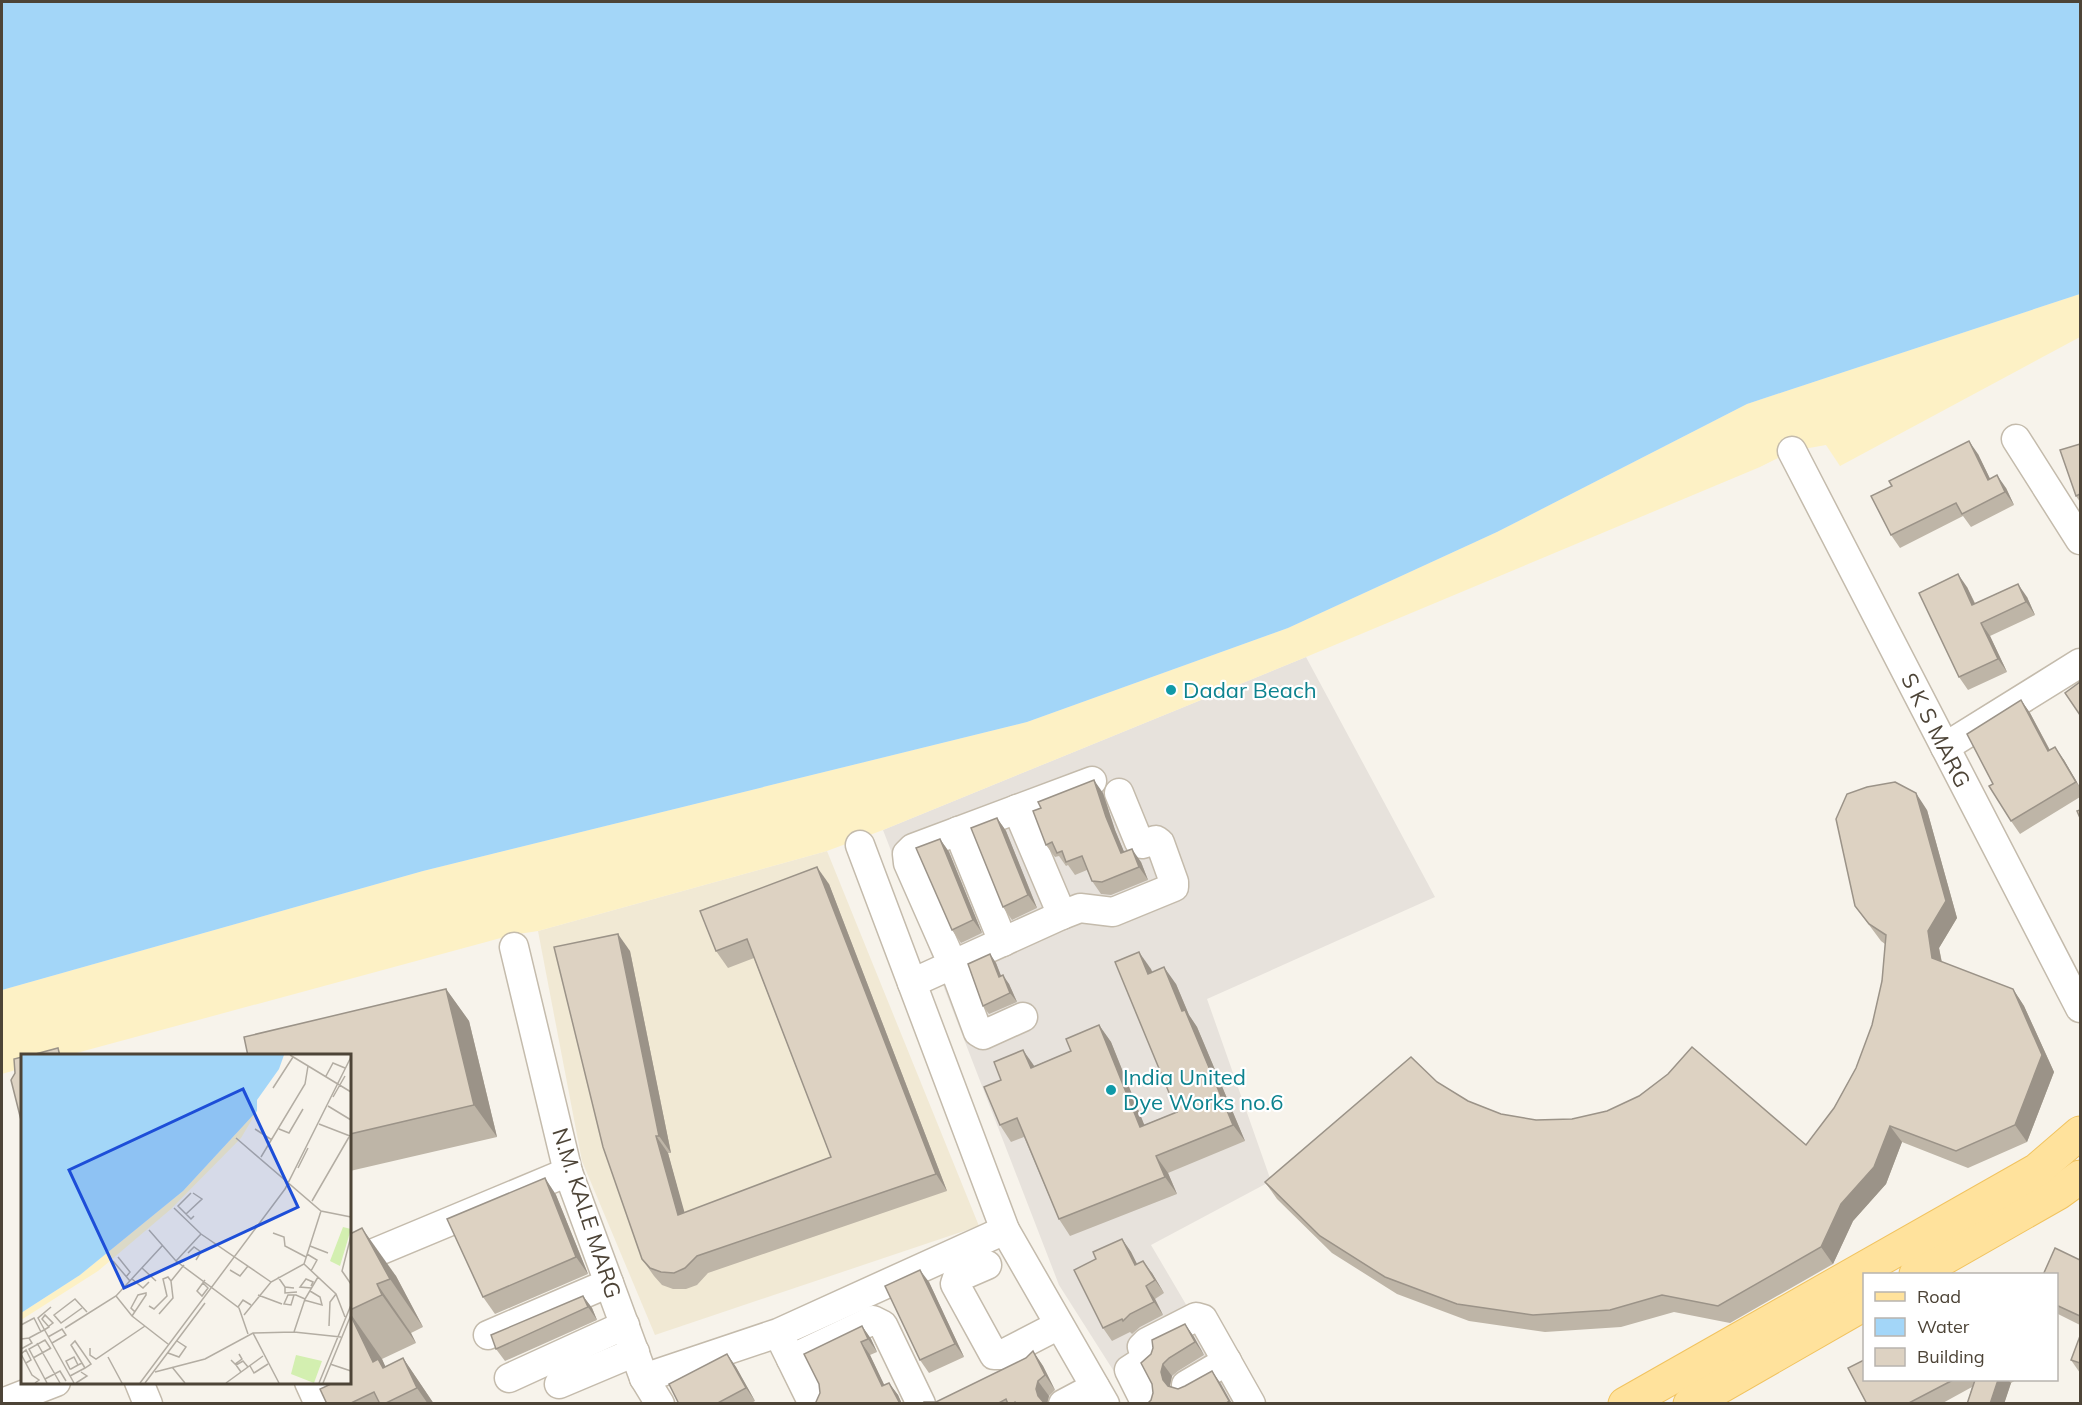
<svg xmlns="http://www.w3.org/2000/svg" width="2082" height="1405" font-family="Mulish,sans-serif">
	<rect width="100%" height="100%" fill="#f7f3eb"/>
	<!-- industrial -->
	<path fill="#e7e2dc" d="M1306 657 1435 897 1207 999 1271 1181 1151 1245 1244 1403H1134L1059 1285 883 830Z"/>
	<!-- education -->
	<path fill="#f1e9d4" d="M827 851 979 1226 655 1335 582 1161 538 931Z"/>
	<!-- sand -->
	<path fill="#fdf1c5" d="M2080 294V337L1840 466 1826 445 1792 451 1760 467 1306 657 883 830 827 851 538 931 512 935 69 1055 22 1056V1068L2 1074V990L423 871 1027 722 1288 628 1497 532 1747 404Z"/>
	<!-- water -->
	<path fill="#a3d6f8" d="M2 2H2080V294L1747 404 1497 532 1288 628 1027 722 423 871 2 990Z"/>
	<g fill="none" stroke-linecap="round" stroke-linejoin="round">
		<defs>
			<g id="minor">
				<path d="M2016 439 2080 540"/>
				<path d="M1792 451 2080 1008"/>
				<path d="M1945 747 2080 663"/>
				<path d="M1017 809 1062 915"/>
				<path d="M958 831 1003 942"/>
				<path d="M860 845 1005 1230 1105 1404"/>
				<path d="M514 947 568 1172 644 1378 660 1404"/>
				<path d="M912 983 1062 915 1080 908 1113 912 1174 887V882L1160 843 1156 840 1142 844 1139 842 1119 793"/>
				<path d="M1023 1017 983 1035 978 1032 953 965 908 863 907 854 913 848 1092 781"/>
				<path d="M350 1263 568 1172"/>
				<path d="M987 1265 957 1278 955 1284 994 1355H1001L1059 1325"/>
				<path d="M488 1335 609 1283"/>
				<path d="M783 1343 813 1404"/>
				<path d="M791 1359 873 1320 883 1325 921 1404"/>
				<path d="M509 1378 625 1325"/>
				<path d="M644 1378 778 1333 1005 1230"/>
				<path d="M139 1382 148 1404"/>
				<path d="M309 1382 319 1404"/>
				<path d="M559 1384 635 1352"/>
				<path d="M1186 1385 1227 1361"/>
				<path d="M2 1403 56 1382"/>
				<path d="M1063 1404 1095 1387"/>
				<path d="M1146 1404 1129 1370 1146 1359 1142 1347 1147 1342 1196 1317 1203 1319 1251 1404"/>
			</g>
			<g id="major">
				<path d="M1916 1274 2058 1193 2080 1177"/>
				<path d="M1625 1404 2037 1170 2080 1133"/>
				<path d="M1690 1404 1864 1304"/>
			</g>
		</defs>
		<!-- minor casing -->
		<use href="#minor" stroke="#c4bbac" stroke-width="31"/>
		<!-- major casing -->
		<use href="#major" stroke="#f1c35f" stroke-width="35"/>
		<!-- minor -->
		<use href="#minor" stroke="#fff" stroke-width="28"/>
		<!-- major -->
		<use href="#major" stroke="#ffe29c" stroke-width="33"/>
	</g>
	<!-- wall -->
	<g fill="#beb5a7">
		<path d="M2080 444V502L2076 496Z"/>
		<path d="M1978 454 1990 479 2006 488 2014 505 1971 527 1963 516 1900 548 1891 535Z"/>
		<path d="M1967 587 1975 603 2027 597 2035 615 1990 636 2007 672 1968 690 1959 677Z"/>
		<path d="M2021 700 2030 713 2050 750 2064 760 2080 787V797L2020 834 2011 821Z"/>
		<path d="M1103 793 1115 830 1124 852 1141 862 1148 880 1111 895 1101 894 1092 881 1087 870 1075 875 1068 865 1066 866 1059 856 1055 857 1046 845 1041 808Z"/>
		<path d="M1927 810 1957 918 1939 948 1942 962 2013 989 2024 1006 2054 1072 2027 1142 1968 1168 1902 1142 1886 1184 1853 1221 1833 1264 1730 1323 1674 1312 1621 1327 1545 1332 1469 1321 1397 1294 1332 1253 1277 1199 1265 1182 1437 1082 1468 1101 1501 1114 1536 1120 1806 1145 1834 1108 1856 1068 1872 1025 1882 981 1885 944 1881 941 1855 906Z"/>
		<path d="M997 818 1006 831 1037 908 1012 920 1003 907Z"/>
		<path d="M940 839 949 852 982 933 961 943 952 930Z"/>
		<path d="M829 884 947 1191 708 1273 697 1285 686 1289H673L662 1285 654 1276 642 1259 630 951 671 1153H668L684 1213 831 1157 754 958 728 968 716 951Z"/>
		<path d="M990 954 996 963 1001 976 1009 984 1017 1002 989 1014 983 1006Z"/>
		<path d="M1151 969 1152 972 1176 984 1189 1015 1197 1027 1245 1141 1168 1173 1177 1194 1070 1236 1059 1219 1024 1137 1011 1142 1000 1125 1001 1080 1071 1051 1099 1025 1111 1042 1144 1125 1177 1112Z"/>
		<path d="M446 989 469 1021 497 1137 350 1171V1056Z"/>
		<path d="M545 1178 556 1195 588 1274 495 1314 483 1297Z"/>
		<path d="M350 1234 396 1276 423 1327 411 1333 416 1343 382 1359 385 1367 403 1358 434 1404H327L350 1383Z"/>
		<path d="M1122 1239 1131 1252 1137 1264 1152 1273 1164 1293 1155 1299 1163 1315 1140 1327 1132 1334 1130 1332 1112 1341 1103 1328 1096 1259Z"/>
		<path d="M2080 1260V1325L2056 1313V1275Z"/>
		<path d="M929 1282 964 1357 929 1373 920 1360Z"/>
		<path d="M583 1296 592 1308 597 1320 505 1361 496 1349Z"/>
		<path d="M1185 1324 1194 1337 1204 1355 1178 1371 1172 1376 1170 1385V1387L1178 1389 1185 1386 1212 1371 1232 1404H1147L1151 1400 1153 1393 1152 1384Z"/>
		<path d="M862 1326 871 1339 877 1352 870 1355 884 1385 889 1383 898 1395 902 1404H817Z"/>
		<path d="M2080 1336V1373L2071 1360Z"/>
		<path d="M1033 1351 1043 1366 1055 1390 1049 1396 1047 1404H924L936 1402 1026 1358Z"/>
		<path d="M727 1354 736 1367 755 1401 750 1404H679Z"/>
		<path d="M1864 1380H2016L2011 1383 2004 1404H1967L1972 1387 1941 1404H1867Z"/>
	</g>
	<!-- shaded-wall -->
	<g fill="#9b9388">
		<path d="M1969 441 1978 454 1997 493 1988 480Z"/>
		<path d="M1997 475 2006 488 2014 505 2005 492Z"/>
		<path d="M1958 574 1967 587 1981 617 1972 605Z"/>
		<path d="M2018 584 2027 597 2035 615 2026 602Z"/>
		<path d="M1981 623 1990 636 2007 672 1998 659Z"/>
		<path d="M2021 700 2030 713 2057 764 2048 751Z"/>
		<path d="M2055 747 2064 760 2080 788 2076 782Z"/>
		<path d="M1094 780 1103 793 1115 830 1130 866 1121 853 1106 817Z"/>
		<path d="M1916 793 1927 810 1957 918 1939 948 1944 975 1932 958 1928 931Z"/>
		<path d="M997 818 1006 831 1037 908 1028 895Z"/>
		<path d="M940 839 949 852 982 933 973 920Z"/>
		<path d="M1132 849 1141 862 1148 880 1139 867Z"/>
		<path d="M817 867 829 884 947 1191 936 1174Z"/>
		<path d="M618 934 630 951 671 1153 659 1136Z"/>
		<path d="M1139 952 1151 969 1160 991 1148 974Z"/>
		<path d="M990 954 996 963 1005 986 999 977Z"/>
		<path d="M1164 967 1176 984 1189 1015 1197 1027 1245 1141 1233 1125 1182 1011Z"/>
		<path d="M1003 975 1009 984 1017 1002 1010 993Z"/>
		<path d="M446 989 469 1021 497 1137 474 1105Z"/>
		<path d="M2013 989 2024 1006 2054 1072 2027 1142 2015 1125Z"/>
		<path d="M1099 1025 1111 1042 1152 1144 1140 1127Z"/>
		<path d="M1023 1050 1035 1067 1031 1068Z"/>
		<path d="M1890 1126 1902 1142 1886 1184 1853 1221 1833 1264 1821 1247 1841 1204Z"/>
		<path d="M656 1136 668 1153 690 1232 678 1215Z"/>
		<path d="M1156 1156 1168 1173 1177 1194 1165 1177Z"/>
		<path d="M545 1178 556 1195 588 1274 576 1257Z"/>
		<path d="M362 1228 396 1276 423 1327 390 1279Z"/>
		<path d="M1122 1239 1131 1252 1144 1278 1135 1265Z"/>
		<path d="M1143 1261 1152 1273 1164 1293 1155 1280Z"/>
		<path d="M920 1270 929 1282 964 1357 955 1344Z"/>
		<path d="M377 1284 411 1333 416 1343 382 1295Z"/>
		<path d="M1146 1286 1155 1299 1163 1315 1154 1302Z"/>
		<path d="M583 1296 592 1308 597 1320 588 1307Z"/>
		<path d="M350 1313 382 1359 389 1374 373 1362Z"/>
		<path d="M1185 1324 1194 1337 1204 1355 1195 1342Z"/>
		<path d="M862 1326 871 1339 877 1352 868 1339Z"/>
		<path d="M861 1342 870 1355 891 1399 882 1386Z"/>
		<path d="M1033 1351 1043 1366 1055 1390 1045 1375Z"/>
		<path d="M727 1354 736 1367 755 1401 746 1388Z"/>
		<path d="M403 1358 434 1404H428L417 1388Z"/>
		<path d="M1163 1364 1172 1376 1170 1385 1172 1393 1163 1380 1161 1372Z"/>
		<path d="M1212 1371 1221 1384 1232 1404H1231L1229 1401Z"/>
		<path d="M1998 1380H2008L2011 1383 2004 1404H1990Z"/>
		<path d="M1038 1381 1049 1396 1047 1404H1043L1038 1396 1036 1389Z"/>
		<path d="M889 1383 898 1395 902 1404H900L899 1402Z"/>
	</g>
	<!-- building -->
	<g fill="#ddd2c2" stroke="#9b9388" stroke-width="1.5">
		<path d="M1969 441 1988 480 1997 475 2005 492 1962 514 1956 503 1891 535 1871 496 1892 486 1889 481Z"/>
		<path d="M2080 444V494L2076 496 2060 450Z"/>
		<path d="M1958 574 1972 605 2018 584 2026 602 1981 623 1998 659 1959 677 1919 593Z"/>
		<path d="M2080 682V715L2065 693Z"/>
		<path d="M2021 700 2048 751 2055 747 2076 782 2011 821 1989 786 1993 784 1967 734Z"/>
		<path d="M1094 780 1106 817 1121 853 1132 849 1139 867 1102 882 1092 881 1082 856 1066 862 1062 851 1057 853 1052 842 1046 845 1033 811 1041 808 1038 802Z"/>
		<path d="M1895 782 1916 793 1946 901 1928 931 1932 958 2013 989 2042 1055 2015 1125 1956 1151 1890 1126 1874 1167 1841 1204 1821 1247 1718 1306 1662 1295 1610 1310 1533 1315 1457 1304 1385 1277 1320 1236 1265 1182 1411 1057 1437 1082 1468 1101 1501 1114 1536 1120 1572 1119 1607 1111 1639 1096 1668 1074 1692 1047 1806 1145 1834 1108 1856 1068 1872 1025 1882 981 1886 935 1869 924 1855 906 1836 819 1847 794 1867 787Z"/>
		<path d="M2080 810V818L2077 811Z"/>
		<path d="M997 818 1028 895 1003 907 971 828Z"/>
		<path d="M940 839 973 920 952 930 916 848Z"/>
		<path d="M817 867 936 1174 697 1256 685 1268 674 1273 661 1272 650 1268 642 1259 603 1147 554 947 618 934 659 1136H656L678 1215 831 1157 747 939 716 951 700 911Z"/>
		<path d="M1139 952 1148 974 1164 967 1182 1011 1185 1010 1233 1125 1156 1156 1165 1177 1059 1219 1017 1118 1000 1125 984 1087 1001 1080 994 1062 1023 1050 1031 1068 1071 1051 1066 1039 1099 1025 1140 1127 1177 1112 1115 962Z"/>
		<path d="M990 954 999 977 1003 975 1010 993 983 1006 968 964Z"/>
		<path d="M446 989 474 1105 350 1134V1056H248L244 1037Z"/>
		<path d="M58 1048 60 1056H28Z"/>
		<path d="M22 1057V1124L11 1080 15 1073 14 1059Z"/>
		<path d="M545 1178 576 1257 483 1297 447 1219Z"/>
		<path d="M362 1228 390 1279 377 1284 382 1295 350 1310V1234Z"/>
		<path d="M1122 1239 1135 1265 1143 1261 1155 1280 1146 1286 1154 1302 1130 1314 1123 1321 1122 1319 1103 1328 1074 1270 1096 1259 1093 1252Z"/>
		<path d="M2055 1248 2080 1260V1316L2056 1305V1275H2043Z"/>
		<path d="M920 1270 955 1344 920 1360 885 1286Z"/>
		<path d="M583 1296 588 1307 496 1349 491 1335Z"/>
		<path d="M350 1314 373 1362 378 1359 383 1368 403 1358 417 1388 384 1404H380L374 1392 349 1404H327L320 1389 333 1383H350Z"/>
		<path d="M1185 1324 1195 1342 1169 1358 1163 1364 1161 1372 1163 1380 1168 1386 1178 1389 1185 1386 1212 1371 1229 1401 1225 1404H1147L1151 1400 1153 1393 1152 1384 1141 1363 1151 1354 1153 1348 1152 1340Z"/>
		<path d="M862 1326 868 1339 861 1342 882 1386 889 1383 899 1402 897 1404H817L816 1402 820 1393 819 1384 804 1354Z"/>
		<path d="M2080 1336V1363L2071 1360Z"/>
		<path d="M1033 1351 1045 1375 1038 1381 1036 1389 1038 1396 1045 1404H1016L1015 1402 1012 1404H1008L1006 1399 997 1404H924V1402H936L1026 1358Z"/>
		<path d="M727 1354 746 1388 716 1404H679L669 1384Z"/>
		<path d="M1864 1360V1380H1953L1907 1404H1867L1848 1368Z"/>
		<path d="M1975 1380H1998L1990 1404H1967Z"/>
	</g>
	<!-- markers -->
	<g fill="#0f9aa8" stroke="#fff" stroke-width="2">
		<circle cx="1171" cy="690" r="6"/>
		<circle cx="1111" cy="1090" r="6"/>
	</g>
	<g text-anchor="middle" stroke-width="4.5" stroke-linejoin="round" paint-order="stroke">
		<!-- culture labels -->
		<g font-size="22" fill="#0d838f" stroke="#fff" text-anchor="start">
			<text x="1183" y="698">Dadar Beach</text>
			<text x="1123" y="1085">India United<tspan x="1123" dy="25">Dye Works no.6</tspan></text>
		</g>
		<!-- street labels -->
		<g font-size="22" fill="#4d4437" stroke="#fff">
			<text transform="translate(1936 730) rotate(63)" y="8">S K S MARG</text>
			<text transform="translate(587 1213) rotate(72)" y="8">N.M. KALE MARG</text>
		</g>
	</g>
	<!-- overview -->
	<g transform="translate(21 1054)">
		<rect width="330" height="330" fill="#f7f3eb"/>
		<path d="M322 173 330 175 319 212 309 207ZM275 301 301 307 293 329 270 320Z" fill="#d3efb0"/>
		<path d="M236 57 220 84 150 155 77 217 0 266V259L59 221 162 137Z" fill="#fdf1c5"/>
		<path d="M0 1H263L258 15 236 46V57L162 137 59 221 0 259Z" fill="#a3d6f8"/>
		<path fill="none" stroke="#b3ada3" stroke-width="1.5" d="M269 1 330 38M305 22 312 9 324 14M252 34 272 3M312 43 324 22M307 52 330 66M298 70 329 82M234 75 251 86M258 75 268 79 282 55M215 84 300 157 330 163M240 103 284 30 287 12M277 114 287 94M170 139 157 152 170 165 173 162M291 147 328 83M153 154 180 180 250 228M165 160 181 145 172 139M128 176 155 207 218 254 227 280M252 179 263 183 264 192 285 203M330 182 321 217 330 230M289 192 307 199M167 199 173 193 180 198 175 206M286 200 296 206 290 217M97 203 109 218 105 223M92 207 109 227M155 207 180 180M283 210 315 240 324 263M121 214 135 227M209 216 219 222 227 212M257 223 264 233 273 234M111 225 122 234 128 228M182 229 187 234 181 242 176 237 184 226M290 232 292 228 285 225 279 233 290 234M264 233V239L276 238M237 241 261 250M273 241 270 251 263 250 267 241H275L284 245M95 242 111 262 147 290M283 246 301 251 299 243 289 237M128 252 133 255 146 242 142 225 147 223 150 227M30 253 17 264 53 329M217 253 222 246 230 251M61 254 40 269 33 261 54 245 66 258M138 260 152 244 150 227 163 211M223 261 250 228 283 210 300 157M111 262 125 241V239L117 241 110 254 114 258M0 271 13 264 20 278M308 272 309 248 315 240M44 274 95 242 141 192M273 278 284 245 297 223M232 279 258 329M27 283 41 275 45 281 31 289M8 284 23 276 28 273V272L32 269 24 261 21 265 28 273M0 285 8 284 11 289 0 295M16 289 39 329M69 294V301L75 305 124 272M147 299 158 303 165 293 156 287M87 303 101 329M12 304 30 294M210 306 214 310 221 305 218 300M5 309 10 306 5 296 0 300 11 321 18 326 14 329M309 310 330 317M57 311 53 303 45 307 49 315H50L57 311 61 309M229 312 233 319 247 310M151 313 164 329M134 318 184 305 232 279 273 278 320 283M220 318 215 311 222 307 227 313M49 322 64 314 70 310 54 287 50 291 64 314M24 325 39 317 45 327M26 329 8 295 24 286 30 295M55 329 66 322 60 318M119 329 264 135 330 3M124 329 184 249M205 329 242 302M298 329 330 251M302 329 330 261"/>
		<path fill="#1d4ed8" fill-opacity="0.15" stroke="#1d4ed8" stroke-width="3" d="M222 35 277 153 103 234 48 116Z"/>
		<rect width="330" height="330" fill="none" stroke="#4d4437" stroke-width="3"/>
	</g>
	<!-- border -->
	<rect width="2082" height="1405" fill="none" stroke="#4d4437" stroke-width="6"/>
	<!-- legend -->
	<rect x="1863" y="1273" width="195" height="108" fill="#ffffff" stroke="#b8b4af" stroke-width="1.5"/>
	<rect x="1875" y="1292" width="30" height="9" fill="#ffe29c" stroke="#b8b4af" stroke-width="1.5"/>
	<text x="1917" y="1303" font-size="18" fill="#4d4437">Road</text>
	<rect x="1875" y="1318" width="30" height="18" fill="#a3d6f8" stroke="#b8b4af" stroke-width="1.5"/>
	<text x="1917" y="1333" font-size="18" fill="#4d4437">Water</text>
	<rect x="1875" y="1348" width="30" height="18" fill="#ddd2c2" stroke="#b8b4af" stroke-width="1.5"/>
	<text x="1917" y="1363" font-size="18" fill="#4d4437">Building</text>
</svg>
